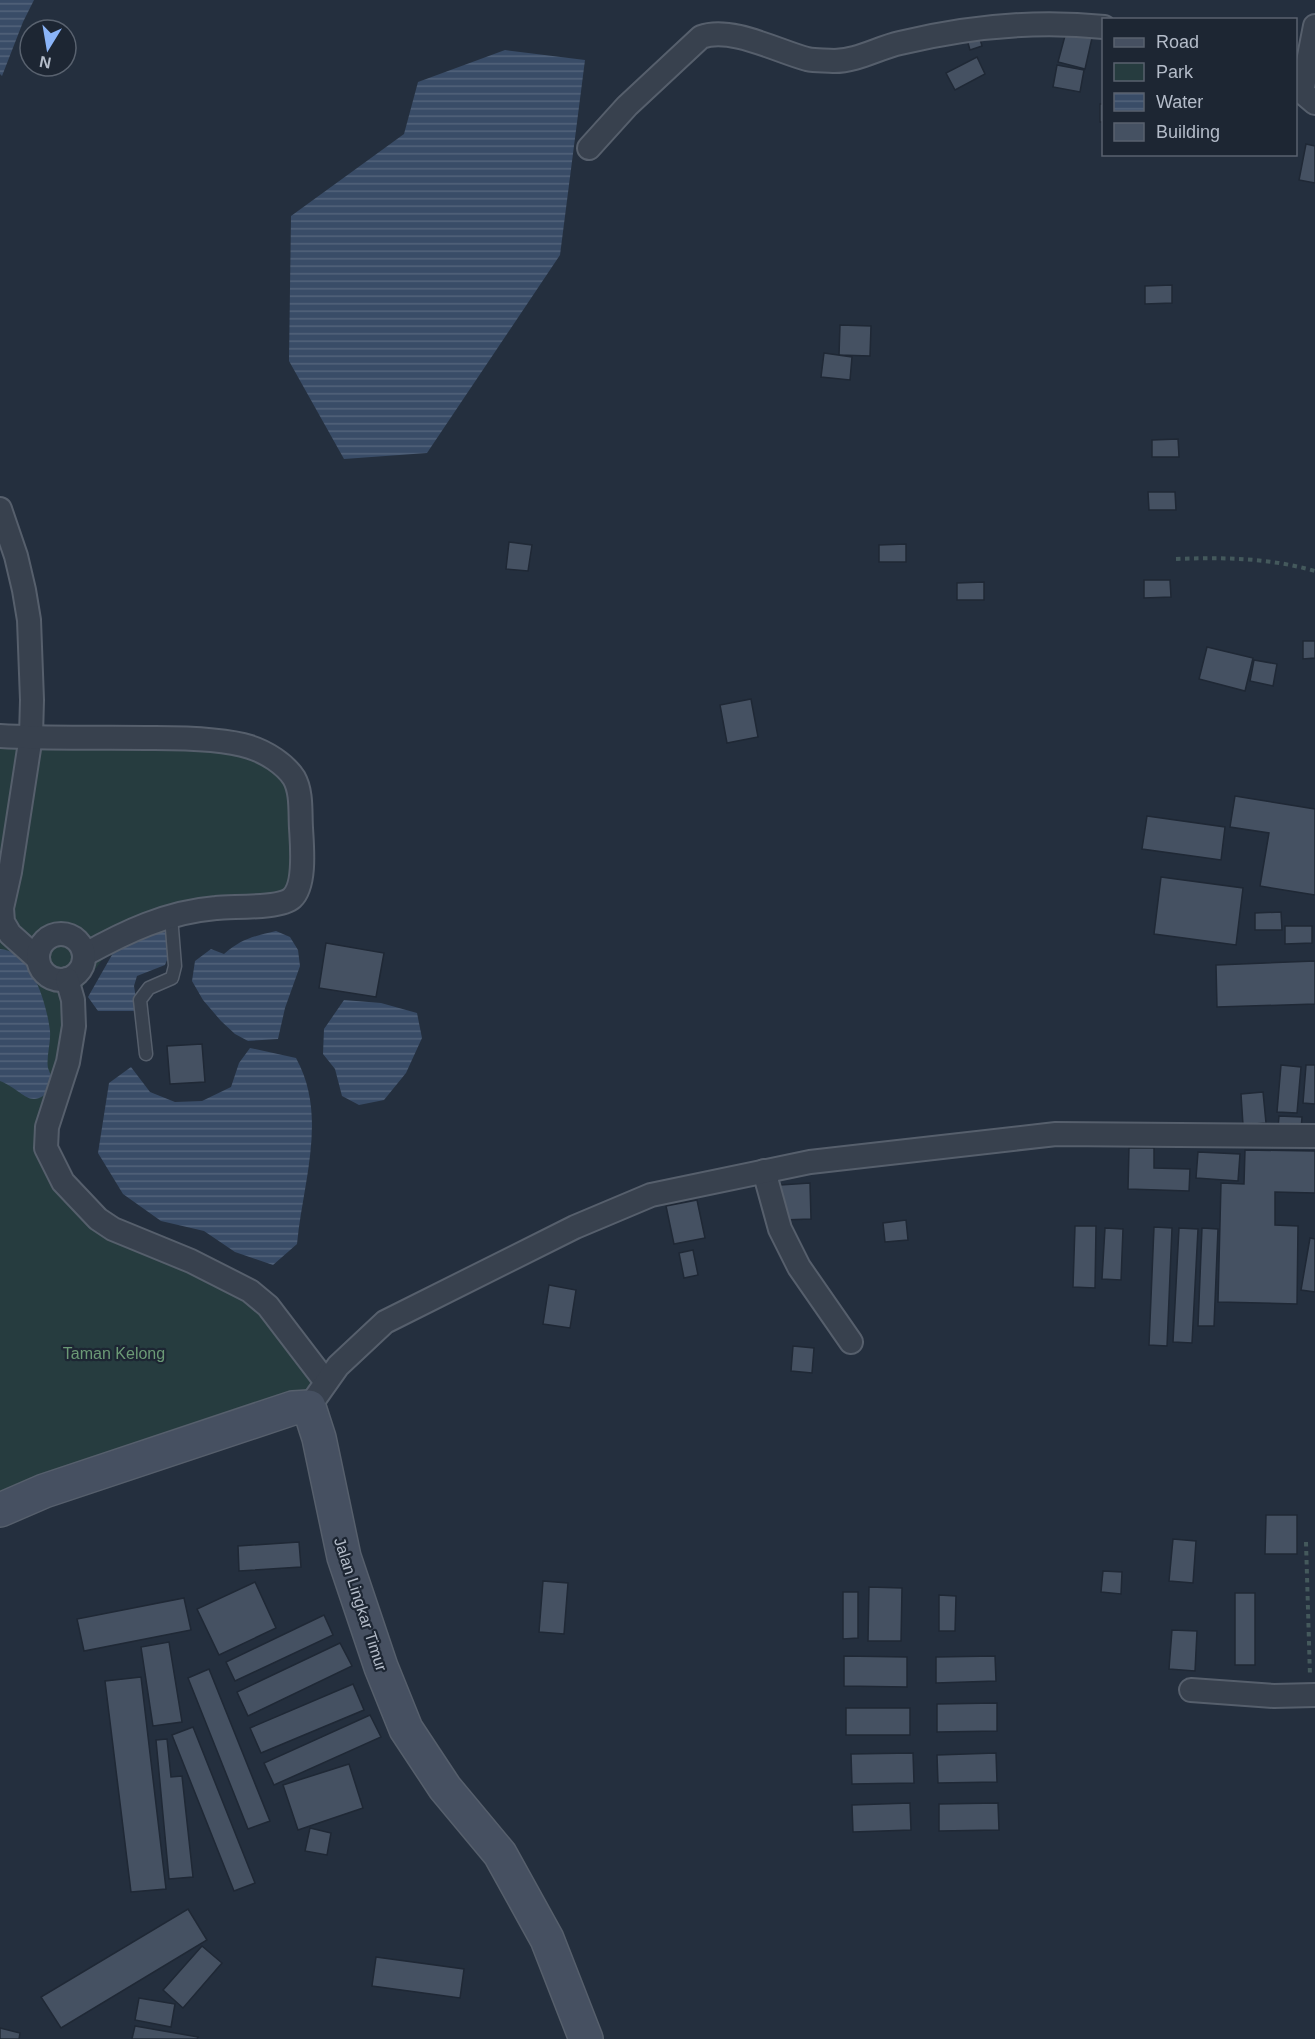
<svg xmlns="http://www.w3.org/2000/svg" width="1315" height="2039" font-family="Helvetica,sans-serif">
	<defs>
		<pattern id="water-rules" width="6" height="5" patternUnits="userSpaceOnUse" patternTransform="scale(1.5)"><rect width="6" height="5" fill="#394c67"/><path d="M0 2.5h6" fill="none" stroke="#53647b"/></pattern>
	</defs>
	<rect width="100%" height="100%" fill="#242f3e"/>
	<!-- green -->
	<path fill="#263c3f" d="M0 734 249 747 299 793 303 857 283 902 120 935 73 1000 46 1148 82 1202 268 1306 296 1344 338 1366 307 1406 0 1510Z"/>
	<!-- water -->
	<g fill="url(#water-rules)">
		<path d="M0 0H34L23 22 2 76 0 74Z"/>
		<path d="M505 50 585 60 560 255 427 453 344 459 289 361 291 216 404 134 418 82Z"/>
		<path d="M169 923V955L165 965 137 976 134 986 138 1011H98L88 997 117 946Z"/>
		<path d="M276 931 290 937 298 950 300 966 285 1008 278 1039 248 1041 235 1034 221 1021 203 1000 192 981 195 961 211 949 224 954C241 939 254 936 276 931Z"/>
		<path d="M0 949C32 951 47 1005 50 1031 51 1043 46 1057 48 1068 50 1074 53 1080 56 1085 29 1113 27 1092 0 1081Z"/>
		<path d="M344 1000 381 1003 417 1013 422 1038 406 1073 384 1100 359 1105 342 1096 335 1069 323 1054 324 1029Z"/>
		<path d="M250 1048 296 1058C328 1116 303 1181 297 1244L273 1265 235 1252 204 1231 161 1221 123 1194 98 1153 109 1083 131 1067 150 1092 175 1102 202 1101 231 1087 239 1063Z"/>
	</g>
	<!-- building -->
	<g fill="#455162" stroke="#1f2835" stroke-width="1.5">
		<path d="M978 32 982 46 970 50 966 36Z"/>
		<path d="M1066 32 1092 38 1085 69 1058 62Z"/>
		<path d="M977 57 985 74 955 90 946 73Z"/>
		<path d="M1057 65 1084 70 1080 92 1053 87Z"/>
		<rect x="1100" y="104" width="4" height="18"/>
		<path d="M1306 144 1315 146V183L1299 180Z"/>
		<path d="M1172 285V303L1145 304V286Z"/>
		<path d="M840 325 871 326 870 356 839 355Z"/>
		<path d="M824 353 852 357 850 380 821 377Z"/>
		<path d="M1178 439 1179 457H1152V440Z"/>
		<path d="M1148 492H1175L1176 510H1149Z"/>
		<path d="M509 542 532 545 528 571 506 569Z"/>
		<path d="M906 544V562H879V545Z"/>
		<path d="M1144 580H1170L1171 597 1144 598Z"/>
		<path d="M984 582V600H957V583Z"/>
		<path d="M1303 641H1315V658L1303 659Z"/>
		<path d="M1207 647 1253 658 1245 691 1199 679Z"/>
		<path d="M1254 660 1277 664 1273 686 1250 681Z"/>
		<path d="M751 699 758 737 727 743 720 705Z"/>
		<path d="M1235 796 1315 809V895L1260 886 1269 833 1230 827Z"/>
		<path d="M1147 816 1225 827 1221 860 1142 849Z"/>
		<path d="M1161 877 1243 888 1236 945 1154 934Z"/>
		<path d="M1281 912 1282 930H1255V913Z"/>
		<path d="M1285 926H1312V943L1285 944Z"/>
		<path d="M326 943 384 953 376 997 319 988Z"/>
		<path d="M1315 961V1004L1217 1007 1216 965Z"/>
		<path d="M202 1044 205 1082 170 1084 167 1046Z"/>
		<path d="M1281 1065 1301 1067 1297 1113 1277 1112Z"/>
		<path d="M1306 1065H1315V1104L1303 1103Z"/>
		<path d="M1263 1092 1266 1123 1243 1125 1241 1094Z"/>
		<path d="M1279 1116 1302 1117 1301 1129 1278 1128Z"/>
		<path d="M1129 1148H1154V1168L1190 1169 1189 1191 1128 1189Z"/>
		<path d="M1245 1150 1315 1151V1193L1275 1192V1225L1298 1226 1297 1304 1218 1302 1221 1183 1244 1184Z"/>
		<path d="M1198 1152 1240 1154 1238 1181 1196 1178Z"/>
		<path d="M810 1183 811 1219 782 1220 780 1185Z"/>
		<path d="M697 1200 705 1238 674 1244 666 1206Z"/>
		<path d="M906 1220 908 1240 885 1242 883 1223Z"/>
		<path d="M1075 1226H1096L1095 1288 1073 1287Z"/>
		<path d="M1154 1227 1172 1228 1167 1346 1149 1345Z"/>
		<path d="M1105 1228 1123 1229 1121 1280 1102 1279Z"/>
		<path d="M1179 1228 1198 1229 1192 1343 1173 1342Z"/>
		<path d="M1202 1228 1218 1229 1214 1326H1198Z"/>
		<path d="M1310 1238 1315 1239V1292L1301 1290Z"/>
		<path d="M693 1250 698 1275 684 1278 679 1253Z"/>
		<path d="M549 1285 576 1290 570 1328 543 1324Z"/>
		<path d="M793 1346 814 1348 812 1373 791 1371Z"/>
		<path d="M1266 1515H1297V1554H1265Z"/>
		<path d="M1173 1539 1196 1541 1193 1583 1169 1581Z"/>
		<path d="M299 1542 301 1567 239 1571 238 1546Z"/>
		<path d="M1103 1571 1122 1572 1121 1594 1101 1592Z"/>
		<path d="M543 1581 568 1583 564 1634 539 1632Z"/>
		<path d="M255 1582 276 1628 219 1655 197 1609Z"/>
		<path d="M869 1587 902 1588 901 1641H868Z"/>
		<path d="M843 1592H858V1638L843 1639Z"/>
		<rect x="1235" y="1593" width="20" height="72"/>
		<path d="M939 1595 956 1596 955 1631H939Z"/>
		<path d="M184 1598 191 1630 84 1651 77 1619Z"/>
		<path d="M324 1615 333 1635 235 1681 226 1662Z"/>
		<path d="M1172 1630 1197 1631 1195 1671 1169 1669Z"/>
		<path d="M169 1642 182 1722 153 1726 141 1647Z"/>
		<path d="M340 1643 352 1666 248 1716 237 1692Z"/>
		<path d="M844 1656 907 1657V1687L844 1686Z"/>
		<path d="M995 1656 996 1681 936 1683V1657Z"/>
		<path d="M209 1669 270 1821 248 1829 188 1678Z"/>
		<path d="M141 1677 166 1889 131 1892 105 1681Z"/>
		<path d="M353 1684 364 1710 261 1753 250 1728Z"/>
		<path d="M997 1703V1731L937 1732V1704Z"/>
		<rect x="846" y="1708" width="64" height="27"/>
		<path d="M370 1715 381 1737 274 1785 264 1763Z"/>
		<path d="M193 1727 255 1883 234 1891 172 1735Z"/>
		<path d="M167 1739 171 1777 182 1776 193 1877 169 1879 156 1740Z"/>
		<path d="M913 1753 914 1783 852 1784 851 1754Z"/>
		<path d="M996 1753 997 1782 938 1783 937 1755Z"/>
		<path d="M349 1764 363 1808 298 1830 283 1785Z"/>
		<path d="M910 1803 911 1830 853 1832 852 1805Z"/>
		<path d="M998 1803 999 1830 939 1831V1804Z"/>
		<path d="M310 1828 331 1833 327 1855 305 1851Z"/>
		<path d="M188 1909 207 1940 61 2028 41 1997Z"/>
		<path d="M202 1946 222 1963 183 2008 163 1990Z"/>
		<path d="M376 1957 464 1969 460 1998 372 1986Z"/>
		<path d="M139 1998 175 2004 171 2027 135 2020Z"/>
		<path d="M135 2026 198 2037 197 2039H132Z"/>
		<path d="M0 2028 20 2033 19 2039H0Z"/>
	</g>
	<g fill="none" stroke-linecap="round" stroke-linejoin="round">
		<defs>
			<path id="lane" d="M146 1054 140 1000 149 988 172 978 175 966 171 916"/>
			<g id="street">
				<path d="M1315 26 1302 92 1315 103"/>
				<path d="M589 148 627 106 701 37C731 26 777 51 807 59 816 61 825 60 834 61 857 61 878 48 900 43 966 27 1036 20 1104 27"/>
				<path d="M0 509 16 556 24 590 29 620 32 700 31 736 10 872 2 908 3 922 10 934 38 959"/>
				<path d="M0 736C51 739 103 737 155 738 182 738 225 739 250 747 266 752 285 764 294 778 302 792 300 812 301 828 302 846 306 885 292 898 280 909 232 906 216 908 167 912 125 932 84 955"/>
				<circle cx="61" cy="957" r="23"/>
				<path d="M67 979 73 1000 74 1026 68 1062 47 1127 46 1148 63 1182 98 1219 113 1229 191 1261 250 1291 268 1306 326 1382"/>
				<path d="M764 1171 780 1229 799 1267 851 1342"/>
				<path d="M309 1407 338 1366 385 1322 575 1227 651 1195 810 1162 1056 1134 1315 1136"/>
				<path d="M1191 1690 1274 1696 1315 1695"/>
			</g>
			<path id="secondary" d="M0 1510 44 1491 293 1408 309 1407 319 1438 344 1557 381 1667 406 1729 445 1788 500 1854 547 1939 586 2039"/>
		</defs>
		<!-- lane casing -->
		<use href="#lane" stroke="#565f6c" stroke-width="15"/>
		<!-- street casing -->
		<use href="#street" stroke="#565f6c" stroke-width="26"/>
		<!-- secondary casing -->
		<use href="#secondary" stroke="#565f6c" stroke-width="36"/>
		<!-- path -->
		<g stroke="#44595c" stroke-width="4" stroke-dasharray="4.5 4.5" stroke-linecap="butt">
			<path d="M1176 559C1223 557 1270 558 1315 571"/>
			<path d="M1306 1542 1310 1676"/>
		</g>
		<!-- lane -->
		<use href="#lane" stroke="#38414e" stroke-width="12"/>
		<!-- street -->
		<use href="#street" stroke="#38414e" stroke-width="22"/>
		<!-- secondary -->
		<use href="#secondary" stroke="#465061" stroke-width="33"/>
	</g>
	<g text-anchor="middle" stroke-width="4.5" stroke-linejoin="round" paint-order="stroke">
		<!-- park labels -->
		<g font-size="16" fill="#6b9a76" stroke="#1d2633">
			<text x="114" y="1359">Taman Kelong</text>
		</g>
		<!-- street labels -->
		<g font-size="16" fill="#b4bcc9" stroke="#1d2633">
			<text transform="translate(361 1604) rotate(72)" y="6">Jalan Lingkar Timur</text>
		</g>
	</g>
	<!-- legend -->
	<rect x="1102" y="18" width="195" height="138" fill="#1d2633" stroke="#59626f" stroke-width="1.5"/>
	<rect x="1114" y="38" width="30" height="9" fill="#465061" stroke="#59626f" stroke-width="1.5"/>
	<text x="1156" y="48" font-size="18" fill="#b4bcc9">Road</text>
	<rect x="1114" y="63" width="30" height="18" fill="#263c3f" stroke="#59626f" stroke-width="1.5"/>
	<text x="1156" y="78" font-size="18" fill="#b4bcc9">Park</text>
	<rect x="1114" y="93" width="30" height="18" fill="url(#water-rules)" stroke="#59626f" stroke-width="1.5"/>
	<text x="1156" y="108" font-size="18" fill="#b4bcc9">Water</text>
	<rect x="1114" y="123" width="30" height="18" fill="#455162" stroke="#59626f" stroke-width="1.5"/>
	<text x="1156" y="138" font-size="18" fill="#b4bcc9">Building</text>
	<!-- north arrow -->
	<g transform="translate(48 48) rotate(191)"><circle r="28" fill="#1d2633" stroke="#59626f" stroke-width="1.5"/>
	<path d="M0-4.5L10 22L0 15L-10 22Z" fill="#8ab4f8"/>
	<text y="-9" font-size="16" font-weight="bold" text-anchor="middle" fill="#b4bcc9">N</text>
	</g>
</svg>
